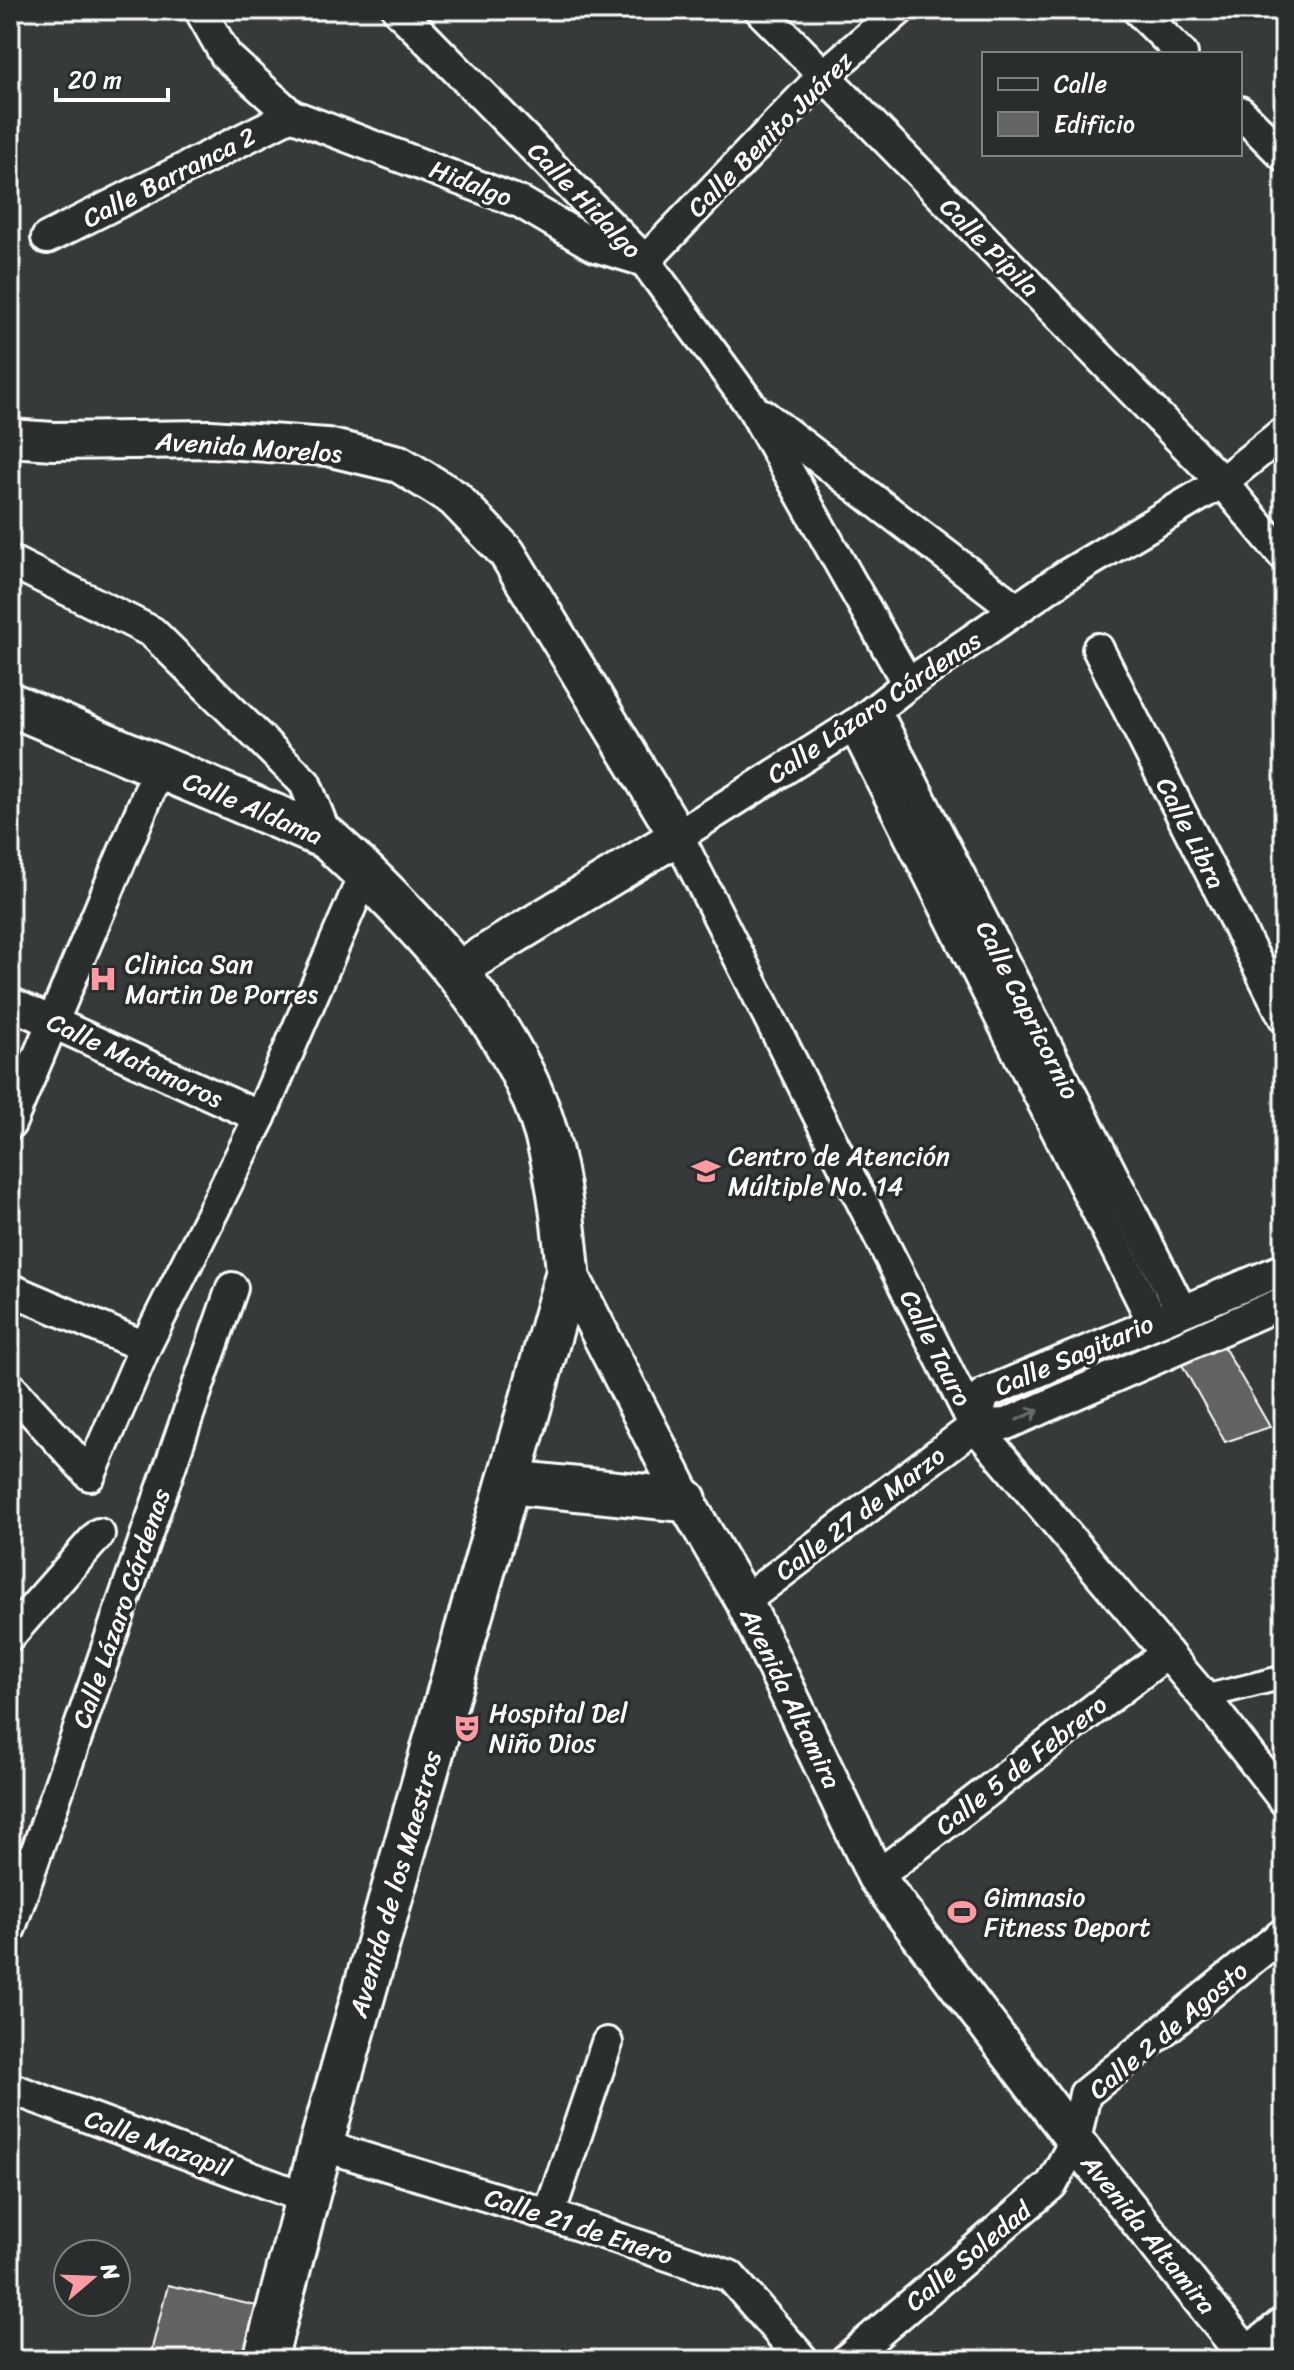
<svg xmlns="http://www.w3.org/2000/svg" width="1294" height="2370" font-family="Sriracha,sans-serif">
	<rect width="100%" height="100%" fill="#373a3b"/>
	<filter id="ink" filterUnits="userSpaceOnUse"><feTurbulence type="fractalNoise" baseFrequency=".0125" numOctaves="2"/><feDisplacementMap in="SourceGraphic" scale="16" xChannelSelector="R" yChannelSelector="G"/><feConvolveMatrix kernelMatrix="1 2 1 2 8 2 1 2 1" color-interpolation-filters="sRGB"/></filter>
	<g filter="url(#ink)">
		<!-- building -->
		<g fill="#636465" stroke="#fff" stroke-width="2">
			<path d="M1224 1347 1270 1427 1225 1442 1181 1363Z"/>
			<path d="M168 2285 265 2308 252 2360H149Z"/>
		</g>
		<g fill="none" stroke-linecap="round" stroke-linejoin="round">
			<defs>
				<path id="pedestrian" d="M1204 1697 1284 1677"/>
				<g id="minor">
					<path d="M200 10 226 56 291 115 522 203 595 246 645 261 823 76 899 10"/>
					<path d="M398 10 645 261 752 407 908 684"/>
					<path d="M760 10 1222 482 1284 556"/>
					<path d="M1138 10 1182 54"/>
					<path d="M1240 112 1284 156"/>
					<path d="M47 238 291 115"/>
					<path d="M763 415 1016 609"/>
					<path d="M1284 432 1222 482 1065 576 908 684 862 720 678 836 975 1426 1204 1697 1284 1800"/>
					<path d="M10 561 152 632 305 783 327 838"/>
					<path d="M1098 649 1284 1017"/>
					<path d="M875 710 1181 1310"/>
					<path d="M854 725 1153 1322"/>
					<path d="M10 1003 260 1117"/>
					<path d="M10 1124 159 768"/>
					<path d="M1284 1269 984 1394 975 1426 1006 1424 1284 1302"/>
					<path d="M10 1289 145 1347"/>
					<path d="M10 1387 90 1475 145 1347 260 1117 365 873"/>
					<path d="M744 1601 975 1426"/>
					<path d="M10 1635 99 1534"/>
					<path d="M876 1877 1167 1653"/>
					<path d="M10 1928 232 1288"/>
					<path d="M10 2088 306 2198"/>
					<path d="M321 2145 549 2215 730 2276 803 2360"/>
					<path d="M549 2215 607 2043"/>
					<path d="M1245 2354 1284 2322"/>
					<path d="M846 2360 1052 2184 1075 2141 1085 2094 1284 1933"/>
				</g>
				<g id="tertiary">
					<path d="M10 438 53 441 211 439 327 447 399 464 454 498 507 553 678 836 456 971"/>
					<path d="M568 1271 685 1500 744 1601 876 1877 1075 2141 1250 2360"/>
				</g>
				<g id="secondary">
					<path d="M10 704 327 838C409 912 503 1010 540 1115 558 1166 563 1218 568 1271L321 2145 265 2360"/>
					<path d="M509 1482 685 1500"/>
				</g>
			</defs>
			<!-- pedestrian casing -->
			<use href="#pedestrian" stroke="#fff" stroke-width="28"/>
			<!-- minor casing -->
			<use href="#minor" stroke="#fff" stroke-width="36"/>
			<!-- tertiary casing -->
			<use href="#tertiary" stroke="#fff" stroke-width="42"/>
			<!-- secondary casing -->
			<use href="#secondary" stroke="#fff" stroke-width="48"/>
			<!-- pedestrian -->
			<use href="#pedestrian" stroke="#2a2d2e" stroke-width="22"/>
			<!-- minor -->
			<use href="#minor" stroke="#2a2d2e" stroke-width="30"/>
			<!-- tertiary -->
			<use href="#tertiary" stroke="#2a2d2e" stroke-width="36"/>
			<!-- secondary -->
			<use href="#secondary" stroke="#2a2d2e" stroke-width="42"/>
		</g>
		<!-- one-way arrows -->
		<defs><path id="oneway-shaft" d="M-6 0H5M1.5-3L5.5 0L1.5 3" fill="none" stroke-width="1.6" stroke-linecap="round" stroke-linejoin="round" transform="scale(2)"/></defs>
		<use stroke="#6a6c6d" href="#oneway-shaft" transform="translate(1028 1415) rotate(-24)"/>
	</g>
	<!-- icons -->
	<defs>
		<symbol id="hospital-bare" viewBox="-9 -9 18 18"><path d="M-5-5h3v3.5h4V-5h3V5h-3V1.5h-4V5h-3Z" fill="#ff9aa2" stroke="#2a2d2e" stroke-width="2.5" paint-order="stroke"/></symbol>
		<symbol id="school-bare" viewBox="-9 -9 18 18"><path d="M0-5L7-2L0 1L-7-2ZM-4 1L0 2.5L4 1V4Q0 6-4 4Z" fill="#ff9aa2" stroke="#2a2d2e" stroke-width="2.5" paint-order="stroke"/></symbol>
		<symbol id="theatre-bare" viewBox="-9 -9 18 18"><path d="M-5-5.5Q0-4 5-5.5V0Q5 5 0 6Q-5 5-5 0ZM-3.3-2.5H-1v1.5H-3.3ZM1-2.5H3.3v1.5H1ZM-2.8 1Q0 5.5 2.8 1Z" fill="#ff9aa2" stroke="#2a2d2e" stroke-width="2.5" paint-order="stroke"/></symbol>
		<symbol id="stadium-bare" viewBox="-9 -9 18 18"><path d="M0-5a6.5 5 0 1 0 0 10a6.5 5 0 1 0 0-10ZM-3.5-1.8h7v3.6h-7Z" fill="#ff9aa2" stroke="#2a2d2e" stroke-width="2.5" paint-order="stroke"/></symbol>
	</defs>
	<g fill-rule="evenodd">
		<use href="#hospital-bare" x="83" y="959" width="40" height="40"/>
		<use href="#school-bare" x="686" y="1151" width="40" height="40"/>
		<use href="#theatre-bare" x="447" y="1708" width="40" height="40"/>
		<use href="#stadium-bare" x="942" y="1892" width="40" height="40"/>
	</g>
	<g text-anchor="middle" stroke-width="7" stroke-linejoin="round" paint-order="stroke">
		<!-- street labels -->
		<g font-size="26" fill="#fff" stroke="#2a2d2e">
			<text transform="translate(770 134) rotate(-45)" y="9">Calle Benito Juárez</text>
			<text transform="translate(169 177) rotate(-27)" y="9">Calle Barranca 2</text>
			<text transform="translate(471 183) rotate(21)" y="9">Hidalgo</text>
			<text transform="translate(585 200) rotate(46)" y="9">Calle Hidalgo</text>
			<text transform="translate(990 247) rotate(45)" y="9">Calle Pípila</text>
			<text transform="translate(249 447) rotate(4)" y="9">Avenida Morelos</text>
			<text transform="translate(874 707) rotate(-34)" y="9">Calle Lázaro Cárdenas</text>
			<text transform="translate(253 808) rotate(23)" y="9">Calle Aldama</text>
			<text transform="translate(1191 833) rotate(63)" y="9">Calle Libra</text>
			<text transform="translate(1028 1010) rotate(63)" y="9">Calle Capricornio</text>
			<text transform="translate(135 1060) rotate(25)" y="9">Calle Matamoros</text>
			<text transform="translate(936 1348) rotate(63)" y="9">Calle Tauro</text>
			<text transform="translate(1074 1355) rotate(-23)" y="9">Calle Sagitario</text>
			<text transform="translate(860 1513) rotate(-37)" y="9">Calle 27 de Marzo</text>
			<text transform="translate(121 1608) rotate(-71)" y="9">Calle Lázaro Cárdenas</text>
			<text transform="translate(791 1698) rotate(64)" y="9">Avenida Altamira</text>
			<text transform="translate(1021 1765) rotate(-38)" y="9">Calle 5 de Febrero</text>
			<text transform="translate(395 1884) rotate(-74)" y="9">Avenida de los Maestros</text>
			<text transform="translate(1168 2030) rotate(-40)" y="9">Calle 2 de Agosto</text>
			<text transform="translate(158 2143) rotate(20)" y="9">Calle Mazapil</text>
			<text transform="translate(579 2226) rotate(18)" y="9">Calle 21 de Enero</text>
			<text transform="translate(1149 2234) rotate(51)" y="9">Avenida Altamira</text>
			<text transform="translate(968 2256) rotate(-40)" y="9">Calle Soledad</text>
		</g>
		<!-- poi labels -->
		<g font-size="26" fill="#fff" stroke="#2a2d2e" text-anchor="start">
			<text x="125" y="973">Clinica San<tspan x="125" dy="30">Martin De Porres</tspan></text>
			<text x="728" y="1165">Centro de Atención<tspan x="728" dy="30">Múltiple No. 14</tspan></text>
			<text x="489" y="1722">Hospital Del<tspan x="489" dy="30">Niño Dios</tspan></text>
			<text x="984" y="1906">Gimnasio<tspan x="984" dy="30">Fitness Deport</tspan></text>
		</g>
	</g>
	<!-- margin -->
	<rect width="1294" height="2370" fill="none" stroke="#2a2d2e" stroke-width="40"/>
	<rect x="20" y="20" width="1254" height="2330" fill="none" stroke="#fff" stroke-width="3" filter="url(#ink)"/>
	<!-- legend -->
	<rect x="982" y="52" width="260" height="104" fill="#2a2d2e" stroke="#7f8182" stroke-width="2"/>
	<rect x="998" y="78" width="40" height="12" fill="#2a2d2e" stroke="#7f8182" stroke-width="2"/>
	<text x="1054" y="92" font-size="24" fill="#ffffff">Calle</text>
	<rect x="998" y="112" width="40" height="24" fill="#636465" stroke="#7f8182" stroke-width="2"/>
	<text x="1054" y="132" font-size="24" fill="#ffffff">Edificio</text>
	<!-- north arrow -->
	<g transform="translate(92 2278) rotate(71)"><circle r="38" fill="#2a2d2e" stroke="#7f8182" stroke-width="2"/>
	<path d="M0-6L14 30L0 20L-14 30Z" fill="#ff9aa2"/>
	<text y="-12" font-size="22" font-weight="bold" text-anchor="middle" fill="#ffffff">N</text>
	</g>
	<!-- scale -->
	<path d="M56 88v12h112v-12" fill="none" stroke="#ffffff" stroke-width="4"/>
	<text x="68" y="88" font-size="24" fill="#ffffff" stroke="#2a2d2e" stroke-width="6" paint-order="stroke">20 m</text>
</svg>
